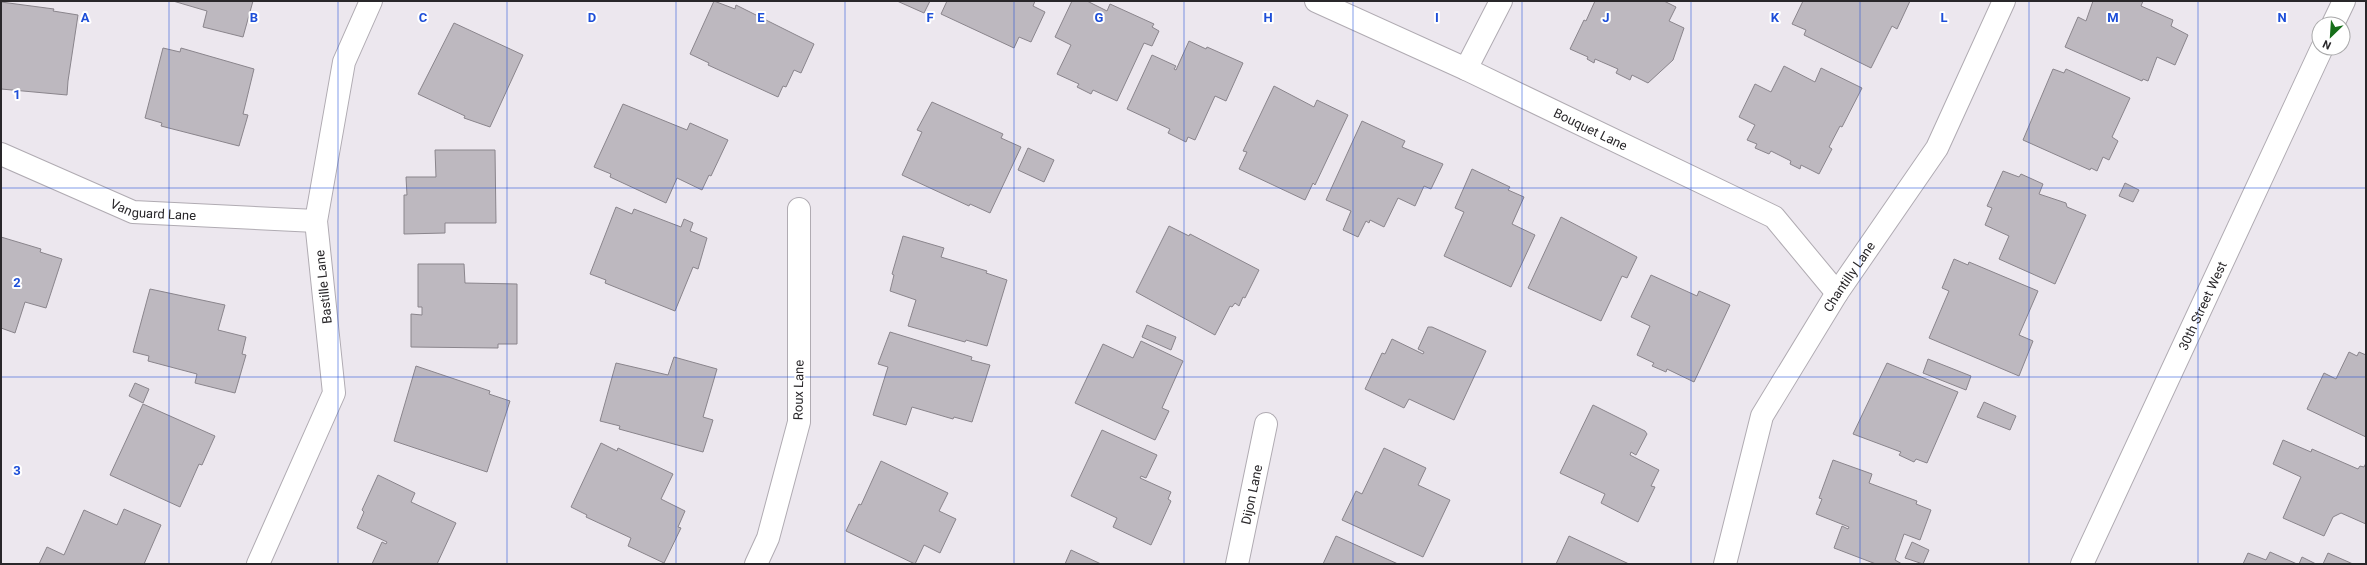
<svg xmlns="http://www.w3.org/2000/svg" width="2367" height="565" font-family="Roboto,sans-serif">
	<rect width="100%" height="100%" fill="#ece7ee"/>
	<!-- building -->
	<g fill="#bdb8bf" stroke="#8a858c">
		<path d="M173 1H253L243 37 203 27 207 11Z"/>
		<path d="M714 1 735 9 736 5 814 44 801 73 794 70 786 87 783 86 778 97 708 65 709 63 690 54Z"/>
		<path d="M897 1H930L924 13Z"/>
		<path d="M947 1H1035L1033 6 1045 12 1031 42 1019 37 1014 48 941 14Z"/>
		<path d="M1072 1H1087L1107 11 1110 4 1154 24 1152 27 1159 31 1152 46 1144 43 1117 101 1093 90 1091 94 1077 87 1079 84 1057 74 1071 45 1055 37Z"/>
		<path d="M1595 1H1664L1676 7 1669 21 1684 28 1673 60 1648 83 1632 75 1630 80 1616 73 1618 69 1595 59 1594 63 1587 59 1588 57 1570 49 1584 20 1586 21Z"/>
		<path d="M1803 1H1910L1897 29 1892 26 1871 68 1804 35 1806 30 1792 24Z"/>
		<path d="M2093 1H2143L2141 6 2173 20 2171 26 2188 35 2175 65 2157 57 2148 81 2143 79 2142 81 2065 47 2078 17 2086 21Z"/>
		<path d="M1 2 54 9 53 11 78 15 68 81 67 95 1 89Z"/>
		<path d="M454 23 523 55 490 127 464 118 465 116 418 94Z"/>
		<path d="M1189 41 1206 49 1207 47 1243 63 1226 101 1215 96 1195 140 1188 137 1186 142 1168 133 1170 129 1127 109 1152 55 1176 66 1174 69 1176 70Z"/>
		<path d="M163 48 180 52 181 48 254 69 243 114 248 115 239 146 161 126 162 123 145 118Z"/>
		<path d="M1784 66 1815 82 1821 68 1862 88 1842 127 1840 126 1829 147 1832 149 1819 174 1801 165 1800 169 1790 164 1791 161 1771 151 1769 154 1755 148 1757 144 1747 140 1755 125 1739 117 1755 84 1771 92Z"/>
		<path d="M2053 69 2064 73 2066 69 2130 98 2112 137 2118 141 2109 160 2103 157 2097 171 2091 168 2090 170 2023 140Z"/>
		<path d="M1274 86 1314 107 1317 100 1348 115 1315 185 1313 183 1305 200 1239 169 1247 152 1243 151Z"/>
		<path d="M932 102 1003 134 1001 138 1021 147 990 213 970 204 969 206 902 175 922 132 917 130Z"/>
		<path d="M623 104 687 130 690 123 728 140 711 176 709 175 702 190 677 178 666 203 610 177 611 174 594 167Z"/>
		<path d="M1362 121 1405 141 1402 147 1443 164 1431 189 1424 186 1415 206 1398 198 1384 227 1370 220 1369 223 1366 221 1358 237 1343 230 1351 211 1326 200Z"/>
		<path d="M1028 148 1054 160 1044 182 1018 170Z"/>
		<path d="M435 150H495L496 223H445V233L404 234V195H407L406 177H436Z"/>
		<path d="M1472 169 1510 187 1508 190 1524 197 1512 224 1535 235 1511 287 1444 256 1464 212 1455 208Z"/>
		<path d="M2003 171 2019 177 2021 174 2043 184 2039 194 2066 203 2067 207 2086 215 2055 284 1999 259 2009 236 1985 225 1992 208 1987 206Z"/>
		<path d="M2125 183 2139 190 2133 202 2119 196Z"/>
		<path d="M616 207 632 214 634 209 681 227 684 219 693 223 690 231 707 238 698 269 693 267 675 311 605 283 606 280 590 274Z"/>
		<path d="M1561 217 1637 257 1627 278 1622 276 1601 321 1528 288Z"/>
		<path d="M1169 226 1189 236 1190 234 1259 270 1245 298 1243 297 1239 306 1235 303 1232 307 1230 306 1215 335 1136 292Z"/>
		<path d="M903 236 944 248 941 257 987 271 986 273 1007 280 987 346 966 340 965 342 908 326 916 300 890 291 894 275 892 274Z"/>
		<path d="M1 237 41 249 40 252 62 259 46 308 25 302 15 333 1 328Z"/>
		<path d="M1954 259 1968 265 1969 262 2038 291 2019 335 2033 341 2019 376 1929 338 1949 291 1942 288Z"/>
		<path d="M418 264H464L465 283 517 284V344H498V348L411 347V314L422 315V307H418Z"/>
		<path d="M1651 275 1697 296 1699 291 1730 305 1694 382 1667 369 1666 372 1652 366 1654 363 1637 355 1650 326 1631 317Z"/>
		<path d="M150 289 225 305 218 330 246 337 242 354 246 355 235 393 195 383 197 374 148 361 149 356 133 352Z"/>
		<path d="M1147 325 1176 337 1171 350 1142 337Z"/>
		<path d="M1428 327H1432L1486 351 1454 420 1409 399 1404 408 1365 389 1382 353 1385 354 1392 339 1423 354 1424 352 1418 349Z"/>
		<path d="M890 332 972 357 971 360 990 365 972 422 954 417 953 419 912 407 906 425 873 415 888 367 878 364Z"/>
		<path d="M1141 341 1183 361 1162 408 1169 411 1155 440 1075 403 1103 344 1133 358Z"/>
		<path d="M2349 352 2357 356 2359 352 2366 355V437L2307 409 2324 373 2336 379Z"/>
		<path d="M674 357 717 369 703 417 713 420 703 452 619 429 620 426 600 421 616 363 668 375Z"/>
		<path d="M1928 359 1971 376 1966 390 1923 373Z"/>
		<path d="M1887 363 1958 392 1927 463 1916 459 1914 462 1899 455 1901 452 1853 434Z"/>
		<path d="M416 366 490 391 489 394 510 401 487 472 394 441Z"/>
		<path d="M135 383 149 389 143 403 129 396Z"/>
		<path d="M1984 402 2016 416 2010 430 1977 417Z"/>
		<path d="M143 404 215 436 202 465 199 464 180 507 110 475Z"/>
		<path d="M1593 405 1645 431 1647 434 1636 455 1631 452 1630 455 1659 470 1651 486 1655 487 1638 522 1601 503 1605 494 1560 473Z"/>
		<path d="M1102 430 1157 455 1146 478 1141 476 1140 478 1171 492 1168 499 1171 501 1151 545 1113 527 1117 518 1071 496Z"/>
		<path d="M2283 440 2311 452 2312 449 2358 469 2360 466 2364 467 2366 463V524L2341 513 2333 517 2324 536 2283 518 2301 477 2273 464Z"/>
		<path d="M601 443 617 451 618 448 673 474 661 499 685 511 678 527 681 528 664 563 628 546 631 538 586 517 587 515 571 507Z"/>
		<path d="M1384 448 1426 468 1418 485 1450 500 1423 557 1342 520 1356 491 1362 494Z"/>
		<path d="M1833 460 1872 474 1869 483 1917 501 1916 504 1931 510 1920 540 1904 534 1895 560 1902 564H1876L1834 548 1842 526 1848 529 1849 527 1816 514 1822 499 1819 498Z"/>
		<path d="M881 461 948 493 939 511 956 519 940 553 924 545 915 564 846 531 859 504 861 505Z"/>
		<path d="M378 475 415 493 411 502 456 523 437 564H372L382 542 386 544 387 542 357 528 364 512 362 510Z"/>
		<path d="M124 509 161 525 144 564H39L47 547 64 555 84 510 117 525Z"/>
		<path d="M1336 536 1398 564H1323Z"/>
		<path d="M1569 536 1629 564H1556Z"/>
		<path d="M1912 542 1929 550 1923 564 1905 558Z"/>
		<path d="M1071 550 1101 564H1065Z"/>
		<path d="M2270 552 2297 564H2243L2248 553 2266 560Z"/>
		<path d="M2328 553 2353 564H2323Z"/>
		<path d="M2302 557 2316 564H2299Z"/>
	</g>
	<g fill="none" stroke-linecap="round" stroke-linejoin="round">
		<defs>
			<g id="street">
				<path id="s1" d="M1316 1 1466 69 1774 217 1837 293"/>
				<path d="M1466 69 1501 1"/>
				<path id="s2" d="M1 154 133 212 316 221"/>
				<path d="M258 564 334 393 316 221 344 62 371 1"/>
				<path d="M756 564 768 538 799 422V209"/>
				<path id="s3" d="M1237 564 1266 424"/>
				<path id="s4" d="M1725 564 1762 416 1837 293 1937 148 2004 1"/>
			</g>
			<g id="secondary">
				<path d="M2333 24 2344 1"/>
				<path id="s5" d="M2082 564 2322 48"/>
			</g>
		</defs>
		<!-- street casing -->
		<use href="#street" stroke="#b0abb2" stroke-width="24"/>
		<!-- secondary casing -->
		<use href="#secondary" stroke="#b0abb2" stroke-width="24"/>
		<!-- street -->
		<use href="#street" stroke="#fff" stroke-width="22"/>
		<!-- secondary -->
		<use href="#secondary" stroke="#fff" stroke-width="22"/>
	</g>
	<!-- grid -->
	<path fill="none" stroke="#1d4ed8" stroke-width="1" stroke-opacity="0.55" d="M169 1V564M338 1V564M507 1V564M676 1V564M845 1V564M1014 1V564M1184 1V564M1353 1V564M1522 1V564M1691 1V564M1860 1V564M2029 1V564M2198 1V564M1 188H2366M1 377H2366"/>
	<g text-anchor="middle" stroke-width="4" stroke-linejoin="round" paint-order="stroke">
		<!-- street labels -->
		<g font-size="13" fill="#29272a" stroke="#fff">
			<text dy="5" stroke="none"><textPath href="#s1" startOffset="303">Bouquet Lane</textPath></text>
			<text dy="5" stroke="none"><textPath href="#s2" startOffset="164">Vanguard Lane</textPath></text>
			<text dy="5" stroke="none"><textPath href="#s4" startOffset="317">Chantilly Lane</textPath></text>
			<text transform="translate(323 287) rotate(-96)" y="5">Bastille Lane</text>
			<text dy="5" stroke="none"><textPath href="#s5" startOffset="285">30th Street West</textPath></text>
			<text transform="translate(798 390) rotate(-89)" y="5">Roux Lane</text>
			<text dy="5" stroke="none"><textPath href="#s3" startOffset="71">Dijon Lane</textPath></text>
		</g>
	</g>
	<g font-size="13" text-anchor="middle" font-weight="bold" fill="#1d4ed8" stroke="#fff" stroke-width="4" stroke-linejoin="round" paint-order="stroke">
		<text x="85" y="22">A</text>
		<text x="254" y="22">B</text>
		<text x="423" y="22">C</text>
		<text x="592" y="22">D</text>
		<text x="761" y="22">E</text>
		<text x="930" y="22">F</text>
		<text x="1099" y="22">G</text>
		<text x="1268" y="22">H</text>
		<text x="1437" y="22">I</text>
		<text x="1606" y="22">J</text>
		<text x="1775" y="22">K</text>
		<text x="1944" y="22">L</text>
		<text x="2113" y="22">M</text>
		<text x="2282" y="22">N</text>
		<text x="17" y="99">1</text>
		<text x="17" y="287">2</text>
		<text x="17" y="475">3</text>
	</g>
	<!-- border -->
	<rect width="2367" height="565" fill="none" stroke="#29272a" stroke-width="4"/>
	<!-- north arrow -->
	<g transform="translate(2331 36) rotate(205)"><circle r="19" fill="#ffffff" stroke="#a9a9aa"/>
	<path d="M0-3L7 15L0 10L-7 15Z" fill="#176f1a"/>
	<text y="-6" font-size="11" font-weight="bold" text-anchor="middle" fill="#29272a">N</text>
	</g>
</svg>
